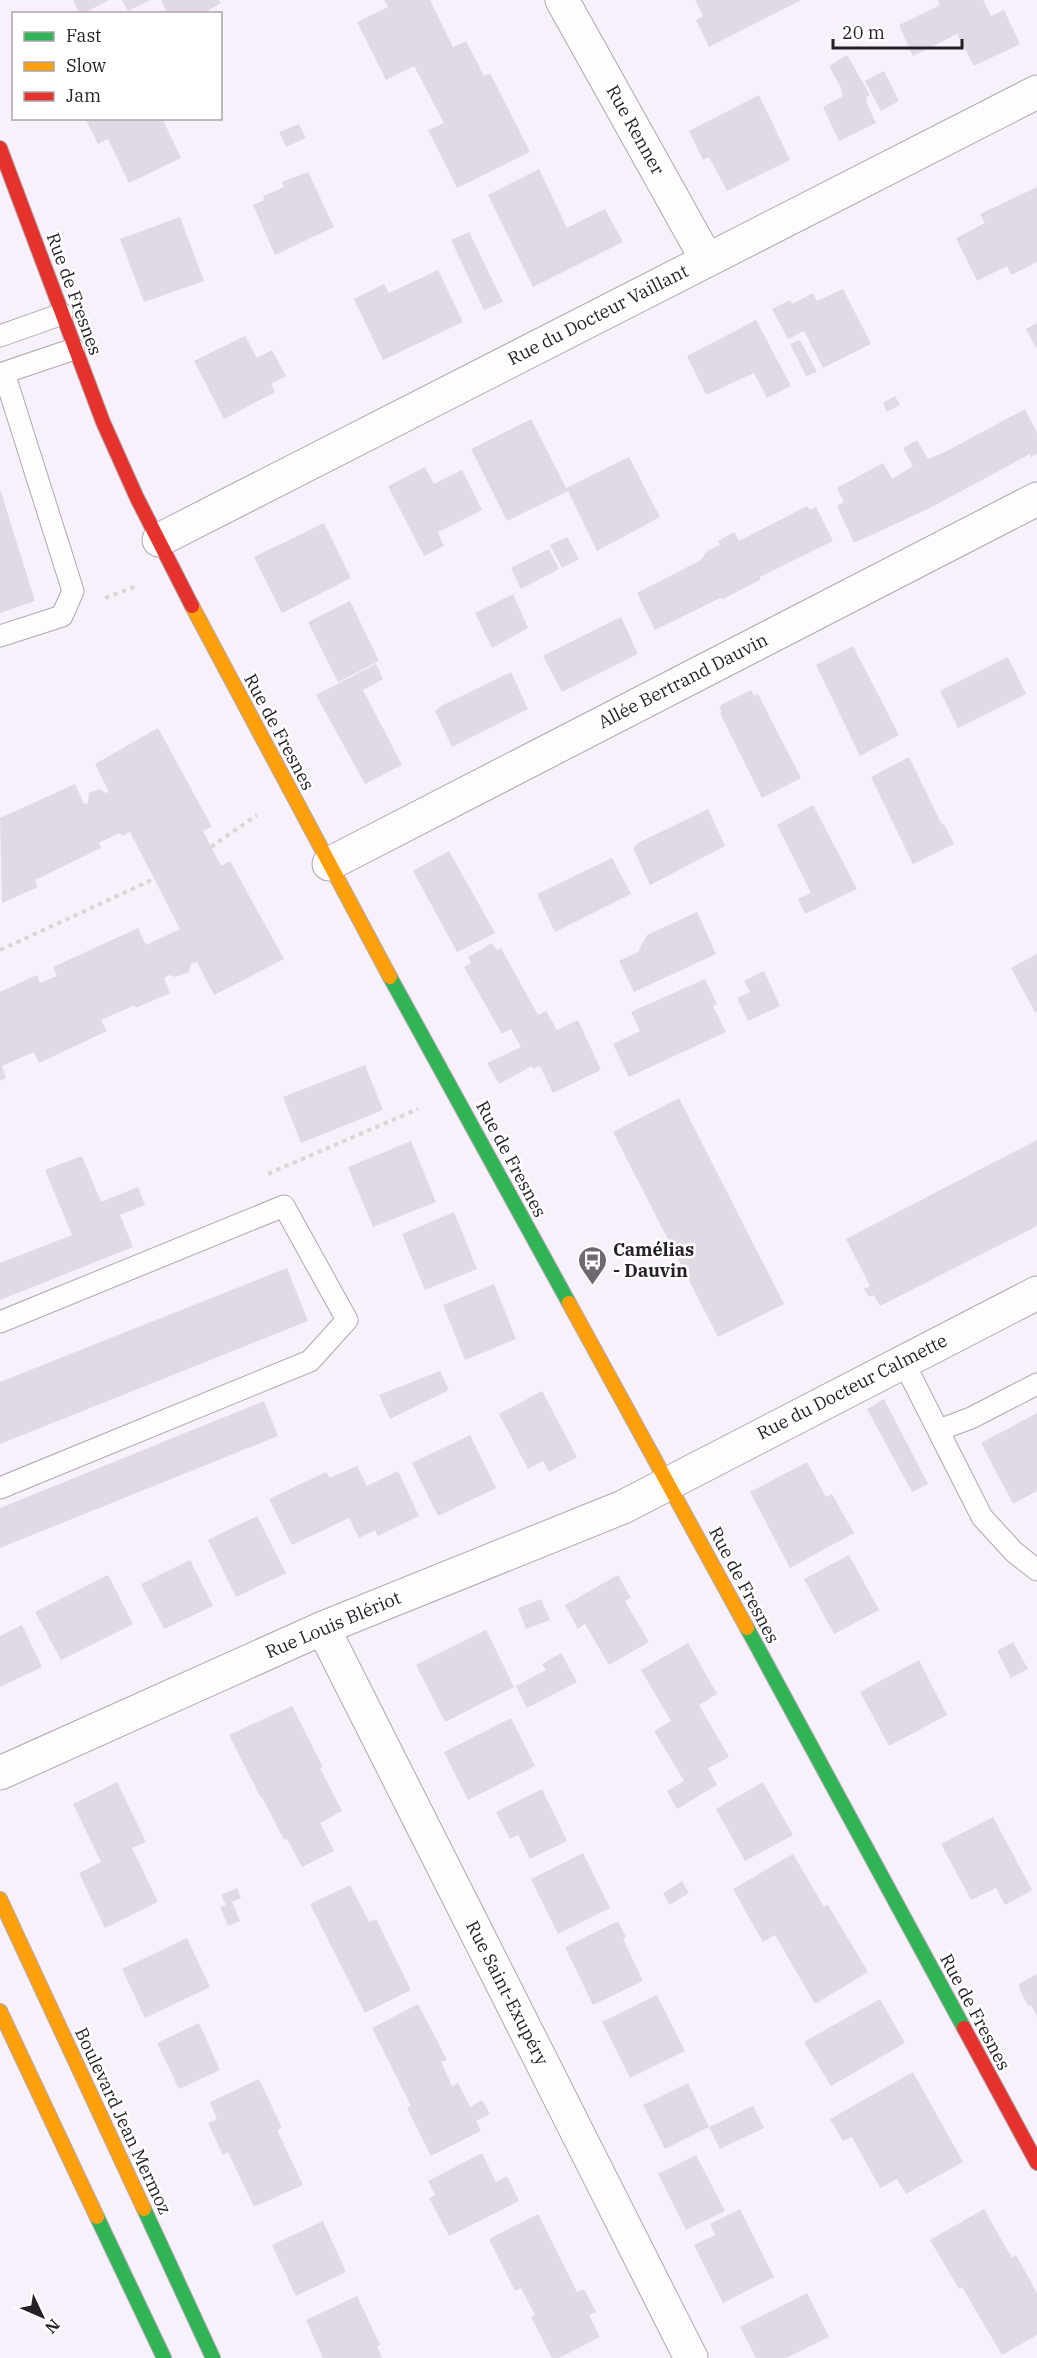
<svg xmlns="http://www.w3.org/2000/svg" width="1037" height="2358" font-family="'IBM Plex Serif',serif">
	<rect width="100%" height="100%" fill="#f8f0fa"/>
	<!-- building -->
	<g fill="#e1d9e3">
		<path d="M73 0H109L86 12 87 14H80Z"/>
		<path d="M122 0H150L128 11Z"/>
		<path d="M161 0H219L221 3 202 14H167Z"/>
		<path d="M384 0H430L453 47 466 41 484 76 490 73 530 152 457 188 428 130 444 123 414 66 386 80 357 22 388 7Z"/>
		<path d="M695 0H801L709 47 696 20 703 16Z"/>
		<path d="M938 0H983L991 16 1004 10 1020 44 974 66 957 34 913 56 899 25 940 5Z"/>
		<path d="M847 55 870 95 866 97 867 104 876 123 839 141 823 107 843 96 841 91 842 90 829 66Z"/>
		<path d="M884 71 899 101 881 111 865 81Z"/>
		<path d="M759 95 790 160 727 191 709 157 703 160 689 131Z"/>
		<path d="M85 118H162L181 158 129 183 108 139 98 144Z"/>
		<path d="M299 124 306 138 286 147 279 132Z"/>
		<path d="M539 169 567 228 605 209 623 242 533 287 488 195Z"/>
		<path d="M308 172 334 227 275 255 253 205 264 200 263 196 284 187 282 182Z"/>
		<path d="M1037 187V262L1011 275 1007 266 977 281 956 238 985 223 980 214Z"/>
		<path d="M180 217 204 281 144 302 120 239Z"/>
		<path d="M469 232 503 302 484 310 451 240Z"/>
		<path d="M438 270 463 322 383 360 354 299 384 284 389 293Z"/>
		<path d="M843 289 871 344 823 368 804 331 788 339 772 309 790 300 792 304 813 293 817 301Z"/>
		<path d="M756 320 791 386 767 398 754 373 706 395 687 356Z"/>
		<path d="M1037 323V346L1036 348 1026 329Z"/>
		<path d="M245 336 257 358 272 350 286 376 271 384 275 392 224 419 194 361Z"/>
		<path d="M800 340 817 372 806 376 790 344Z"/>
		<path d="M895 396 900 405 887 412 883 403Z"/>
		<path d="M1025 409 1037 433V454L1031 457 1030 454 930 508 854 543 837 506 844 502 837 488 883 463 892 479 913 466 903 448 917 440 928 459 947 451Z"/>
		<path d="M531 419 566 488 629 457 660 517 597 551 568 491 507 521 471 449Z"/>
		<path d="M425 467 434 484 462 470 482 510 438 532 444 546 424 556 388 486Z"/>
		<path d="M0 489 35 601 0 613Z"/>
		<path d="M807 506 810 510 816 507 833 541 760 577V580L723 599 720 598 655 630 637 593 701 560 707 551 720 545 718 541 734 532 739 541Z"/>
		<path d="M324 523 351 578 282 613 254 557Z"/>
		<path d="M567 537 579 559 562 568 550 545Z"/>
		<path d="M549 549 559 569 521 589 511 568Z"/>
		<path d="M513 594 528 628 492 648 475 613Z"/>
		<path d="M350 601 379 661 338 682 308 622Z"/>
		<path d="M621 617 638 654 562 692 543 656Z"/>
		<path d="M853 646 899 735 860 756 816 665Z"/>
		<path d="M1008 657 1026 694 958 728 940 691Z"/>
		<path d="M376 664 383 679 363 690 402 765 365 784 316 695Z"/>
		<path d="M511 672 528 709 452 747 435 711 441 706Z"/>
		<path d="M751 690 754 696 758 694 801 778 762 798 720 713 722 712 719 706Z"/>
		<path d="M158 728 212 827 203 831 221 866 230 861 284 959 214 995 197 962 191 964 189 972 175 977 170 975 164 978 170 993 136 1008 135 1005 101 1020 107 1031 39 1063 34 1052 2 1066 6 1078 0 1081V992L37 975 40 983 57 976 53 967 138 928 146 945 180 929 130 832 123 836 119 833 99 843 101 848 35 880 38 887 2 903 0 818 75 784 84 804 88 803 89 793 99 789 106 793 109 792 95 764Z"/>
		<path d="M909 757 942 825 944 824 954 844 913 864 871 777Z"/>
		<path d="M813 805 857 889 805 914 798 899 811 893 777 825Z"/>
		<path d="M708 809 725 846 650 885 633 848 638 843Z"/>
		<path d="M449 851 495 933 457 952 413 871Z"/>
		<path d="M612 858 631 894 555 932 537 894Z"/>
		<path d="M697 912 716 954 634 992 619 961 638 952 647 935Z"/>
		<path d="M492 943 497 950 501 948 538 1015 546 1011 557 1030 578 1020 601 1070 553 1093 540 1066 533 1069 532 1066 499 1084 487 1063 521 1047 511 1029 502 1034 464 967 471 963 468 957Z"/>
		<path d="M1037 954V1011L1035 1012 1011 968Z"/>
		<path d="M764 971 780 1006 748 1021 737 998 750 992 744 981Z"/>
		<path d="M705 979 717 1004 713 1006 726 1032 629 1077 613 1044 640 1031 631 1012Z"/>
		<path d="M365 1065 383 1110 301 1143 283 1097Z"/>
		<path d="M679 1098 784 1304 718 1337 613 1132Z"/>
		<path d="M1037 1140V1226L880 1306 874 1295 869 1297 864 1289 870 1286 846 1239Z"/>
		<path d="M411 1141 436 1202 373 1227 348 1167Z"/>
		<path d="M82 1156 101 1202 138 1187 145 1205 120 1215 133 1247 0 1300V1263L72 1235 45 1170Z"/>
		<path d="M454 1212 477 1269 425 1290 402 1234Z"/>
		<path d="M287 1268 308 1321 0 1444V1382Z"/>
		<path d="M494 1284 516 1339 465 1360 443 1305Z"/>
		<path d="M440 1371 449 1390 390 1419 379 1395Z"/>
		<path d="M542 1391 577 1457 549 1472 543 1461 528 1469 499 1414Z"/>
		<path d="M884 1399 928 1484 912 1492 867 1409Z"/>
		<path d="M264 1401 278 1436 0 1548V1508Z"/>
		<path d="M1037 1413V1491L1013 1504 981 1443Z"/>
		<path d="M470 1435 496 1488 438 1516 412 1463Z"/>
		<path d="M807 1462 826 1497 832 1494 854 1533 790 1568 750 1492Z"/>
		<path d="M357 1466 367 1486 398 1471 419 1516 378 1536 375 1530 359 1538 349 1518 292 1545 269 1499 326 1472 330 1478Z"/>
		<path d="M257 1516 286 1573 236 1597 208 1540Z"/>
		<path d="M849 1555 879 1610 834 1634 804 1579Z"/>
		<path d="M190 1560 213 1606 164 1629 141 1584Z"/>
		<path d="M108 1575 133 1624 61 1660 35 1612Z"/>
		<path d="M618 1575 631 1598 625 1601 649 1642 609 1665 585 1624 578 1629 565 1605Z"/>
		<path d="M541 1599 550 1620 526 1629 518 1608Z"/>
		<path d="M22 1625 42 1667 0 1687V1636Z"/>
		<path d="M486 1630 514 1687 445 1722 416 1665Z"/>
		<path d="M1013 1642 1028 1669 1011 1678 997 1651Z"/>
		<path d="M688 1643 717 1694 699 1705 729 1757 708 1768 717 1785 677 1809 667 1791 684 1781 654 1731 671 1721 641 1670Z"/>
		<path d="M561 1653 577 1682 527 1708 516 1686 546 1670 542 1664Z"/>
		<path d="M919 1660 947 1715 889 1746 860 1692Z"/>
		<path d="M292 1706 323 1767 320 1768 342 1811 320 1823 334 1851 302 1867 287 1839 284 1840 262 1797 261 1798 229 1735Z"/>
		<path d="M511 1718 535 1766 468 1800 444 1752Z"/>
		<path d="M117 1782 146 1842 132 1848 158 1902 105 1928 79 1873 101 1862 73 1804Z"/>
		<path d="M763 1782 793 1835 745 1861 716 1809Z"/>
		<path d="M542 1789 567 1841 530 1859 518 1835 510 1839 496 1812Z"/>
		<path d="M993 1817 1032 1890 1005 1905 996 1888 971 1900 941 1844Z"/>
		<path d="M583 1853 610 1908 558 1934 531 1879Z"/>
		<path d="M793 1854 824 1907 828 1905 868 1972 815 2004 775 1935 763 1942 733 1889Z"/>
		<path d="M682 1881 689 1893 669 1905 663 1893Z"/>
		<path d="M350 1885 369 1922 376 1919 411 1990 365 2013 310 1904Z"/>
		<path d="M237 1888 241 1898 232 1902 240 1921 228 1926 220 1907 226 1905 221 1895Z"/>
		<path d="M618 1921 626 1937 623 1939 643 1981 593 2005 565 1947Z"/>
		<path d="M187 1938 210 1987 145 2018 122 1969Z"/>
		<path d="M1037 1974V2017L1031 2005 1028 2006 1019 1988V1984Z"/>
		<path d="M657 1995 685 2051 630 2078 602 2022Z"/>
		<path d="M880 1999 905 2043 831 2086 804 2042Z"/>
		<path d="M418 2004 447 2060 441 2062 452 2086 458 2083 470 2107 482 2100 490 2114 476 2121 481 2131 431 2156 407 2108 411 2106 372 2028Z"/>
		<path d="M199 2023 220 2070 179 2089 157 2043Z"/>
		<path d="M913 2072 963 2162 906 2194 897 2179 880 2188 852 2137 843 2141 830 2119Z"/>
		<path d="M259 2079 282 2128 277 2130 303 2185 254 2207 228 2152 223 2155 208 2123 217 2119 210 2102Z"/>
		<path d="M688 2083 709 2127 665 2149 643 2105Z"/>
		<path d="M753 2106 764 2128 720 2149 709 2127Z"/>
		<path d="M482 2153 496 2182 507 2176 519 2201 449 2236 429 2198 435 2195 428 2181Z"/>
		<path d="M696 2155 725 2211 686 2230 658 2174Z"/>
		<path d="M740 2209 774 2277 723 2303 694 2245 715 2235 710 2224Z"/>
		<path d="M984 2209 1012 2258 1016 2255 1037 2293V2335L1002 2355 962 2287 959 2289 930 2240Z"/>
		<path d="M538 2214 577 2292 584 2289 596 2312 589 2315 600 2337 559 2358H552L531 2317 535 2315 521 2288 515 2291 489 2239Z"/>
		<path d="M323 2221 346 2272 296 2296 272 2245Z"/>
		<path d="M807 2293 829 2337 786 2358H756L740 2327Z"/>
		<path d="M357 2296 380 2345 377 2346 382 2358H323L306 2320Z"/>
	</g>
	<g fill="none" stroke-linecap="round" stroke-linejoin="round">
		<defs>
			<g id="lane">
				<path d="M0 336 62 314"/>
				<path d="M0 374 74 349"/>
				<path d="M0 636 62 616 73 591 4 373"/>
				<path d="M0 1322 284 1206 347 1320 310 1361 0 1488"/>
				<path d="M903 1361 982 1517 1014 1552 1037 1570"/>
				<path d="M939 1430 971 1418 1037 1384"/>
			</g>
			<g id="street">
				<path d="M562 0 707 260"/>
				<path d="M159 540 1037 92"/>
				<path d="M329 864 1037 499"/>
				<path d="M323 1628 691 2358"/>
				<path d="M0 1773 323 1628 623 1507 1037 1293"/>
			</g>
			<g id="fast">
				<path d="M390 977 569 1303"/>
				<path d="M747 1628 964 2028"/>
				<path d="M144 2209 213 2358"/>
				<path d="M97 2217 164 2358"/>
			</g>
			<g id="slow">
				<path d="M192 606 390 977"/>
				<path d="M569 1303 747 1628"/>
				<path d="M0 1899 144 2209"/>
				<path d="M0 2011 97 2217"/>
			</g>
			<g id="jam">
				<path d="M0 148 103 422 137 498 192 606"/>
				<path d="M964 2028 1037 2163"/>
			</g>
		</defs>
		<!-- lane casing -->
		<use href="#lane" stroke="#afa7b0" stroke-width="23"/>
		<!-- street casing -->
		<use href="#street" stroke="#afa7b0" stroke-width="35"/>
		<!-- fast casing -->
		<use href="#fast" stroke="#afa7b0" stroke-width="16"/>
		<!-- slow casing -->
		<use href="#slow" stroke="#afa7b0" stroke-width="16"/>
		<!-- jam casing -->
		<use href="#jam" stroke="#afa7b0" stroke-width="16"/>
		<!-- path -->
		<g stroke="#d9d6da" stroke-width="4" stroke-dasharray="4.5 4.5" stroke-linecap="butt">
			<path d="M105 598 137 586"/>
			<path d="M211 847 257 815"/>
			<path d="M0 950 154 879"/>
			<path d="M271 1175 270 1173 418 1109"/>
		</g>
		<!-- lane -->
		<use href="#lane" stroke="#fefdfe" stroke-width="21"/>
		<!-- street -->
		<use href="#street" stroke="#fefdfe" stroke-width="33"/>
		<!-- fast -->
		<use href="#fast" stroke="#30b455" stroke-width="14"/>
		<!-- slow -->
		<use href="#slow" stroke="#ff9f0a" stroke-width="14"/>
		<!-- jam -->
		<use href="#jam" stroke="#e5322d" stroke-width="14"/>
	</g>
	<!-- icons -->
	<defs>
		<symbol id="bus-pin" viewBox="-11 -11 22 30"><path d="M0 17L-7.5 6A9.5 9.5 0 1 1 7.5 6Z" fill="#706871" stroke="#fff"/><path d="M-5-6H5V4H4V6H2V4H-2V6H-4V4H-5ZM-3.5-4V0h7V-4ZM-3.5 1.2v1.5H-2V1.2ZM2 1.2v1.5H3.5V1.2Z" fill="#fff"/></symbol>
	</defs>
	<g fill-rule="evenodd">
		<use href="#bus-pin" x="576" y="1244" width="33" height="45"/>
	</g>
	<g text-anchor="middle" stroke-width="5" stroke-linejoin="round" paint-order="stroke">
		<!-- street labels -->
		<g font-size="18" fill="#261f27" stroke="#fff">
			<text transform="translate(635 130) rotate(61)" y="6">Rue Renner</text>
			<text transform="translate(74 294) rotate(70)" y="6">Rue de Fresnes</text>
			<text transform="translate(598 315) rotate(-27)" y="6">Rue du Docteur Vaillant</text>
			<text transform="translate(683 681) rotate(-27)" y="6">Allée Bertrand Dauvin</text>
			<text transform="translate(279 732) rotate(62)" y="6">Rue de Fresnes</text>
			<text transform="translate(511 1159) rotate(62)" y="6">Rue de Fresnes</text>
			<text transform="translate(852 1387) rotate(-27)" y="6">Rue du Docteur Calmette</text>
			<text transform="translate(744 1585) rotate(62)" y="6">Rue de Fresnes</text>
			<text transform="translate(333 1625) rotate(-23)" y="6">Rue Louis Blériot</text>
			<text transform="translate(507 1993) rotate(63)" y="6">Rue Saint-Exupéry</text>
			<text transform="translate(975 2012) rotate(62)" y="6">Rue de Fresnes</text>
			<text transform="translate(123 2121) rotate(65)" y="6">Boulevard Jean Mermoz</text>
		</g>
		<!-- poi labels -->
		<g font-size="18" font-weight="bold" fill="#261f27" stroke="#fff" text-anchor="start">
			<text x="613" y="1256">Camélias<tspan x="613" dy="21">- Dauvin</tspan></text>
		</g>
	</g>
	<!-- legend -->
	<rect x="12" y="12" width="210" height="108" fill="#ffffff" stroke="#a8a5a9" stroke-width="1.5"/>
	<rect x="24" y="32" width="30" height="9" fill="#30b455" stroke="#a8a5a9" stroke-width="1.5"/>
	<text x="66" y="42" font-size="18" fill="#261f27">Fast</text>
	<rect x="24" y="62" width="30" height="9" fill="#ff9f0a" stroke="#a8a5a9" stroke-width="1.5"/>
	<text x="66" y="72" font-size="18" fill="#261f27">Slow</text>
	<rect x="24" y="92" width="30" height="9" fill="#e5322d" stroke="#a8a5a9" stroke-width="1.5"/>
	<text x="66" y="102" font-size="18" fill="#261f27">Jam</text>
	<!-- north arrow -->
	<g transform="translate(42 2316) rotate(134)" stroke="#ffffff" stroke-width="4.5" paint-order="stroke">
	<path d="M0-4.5L10 22L0 15L-10 22Z" fill="#261f27"/>
	<text y="-9" font-size="16" font-weight="bold" text-anchor="middle" fill="#261f27">N</text>
	</g>
	<!-- scale -->
	<path d="M833 39v9h129v-9" fill="none" stroke="#261f27" stroke-width="3"/>
	<text x="842" y="39" font-size="18" fill="#261f27" stroke="#ffffff" stroke-width="4.5" paint-order="stroke">20 m</text>
</svg>
